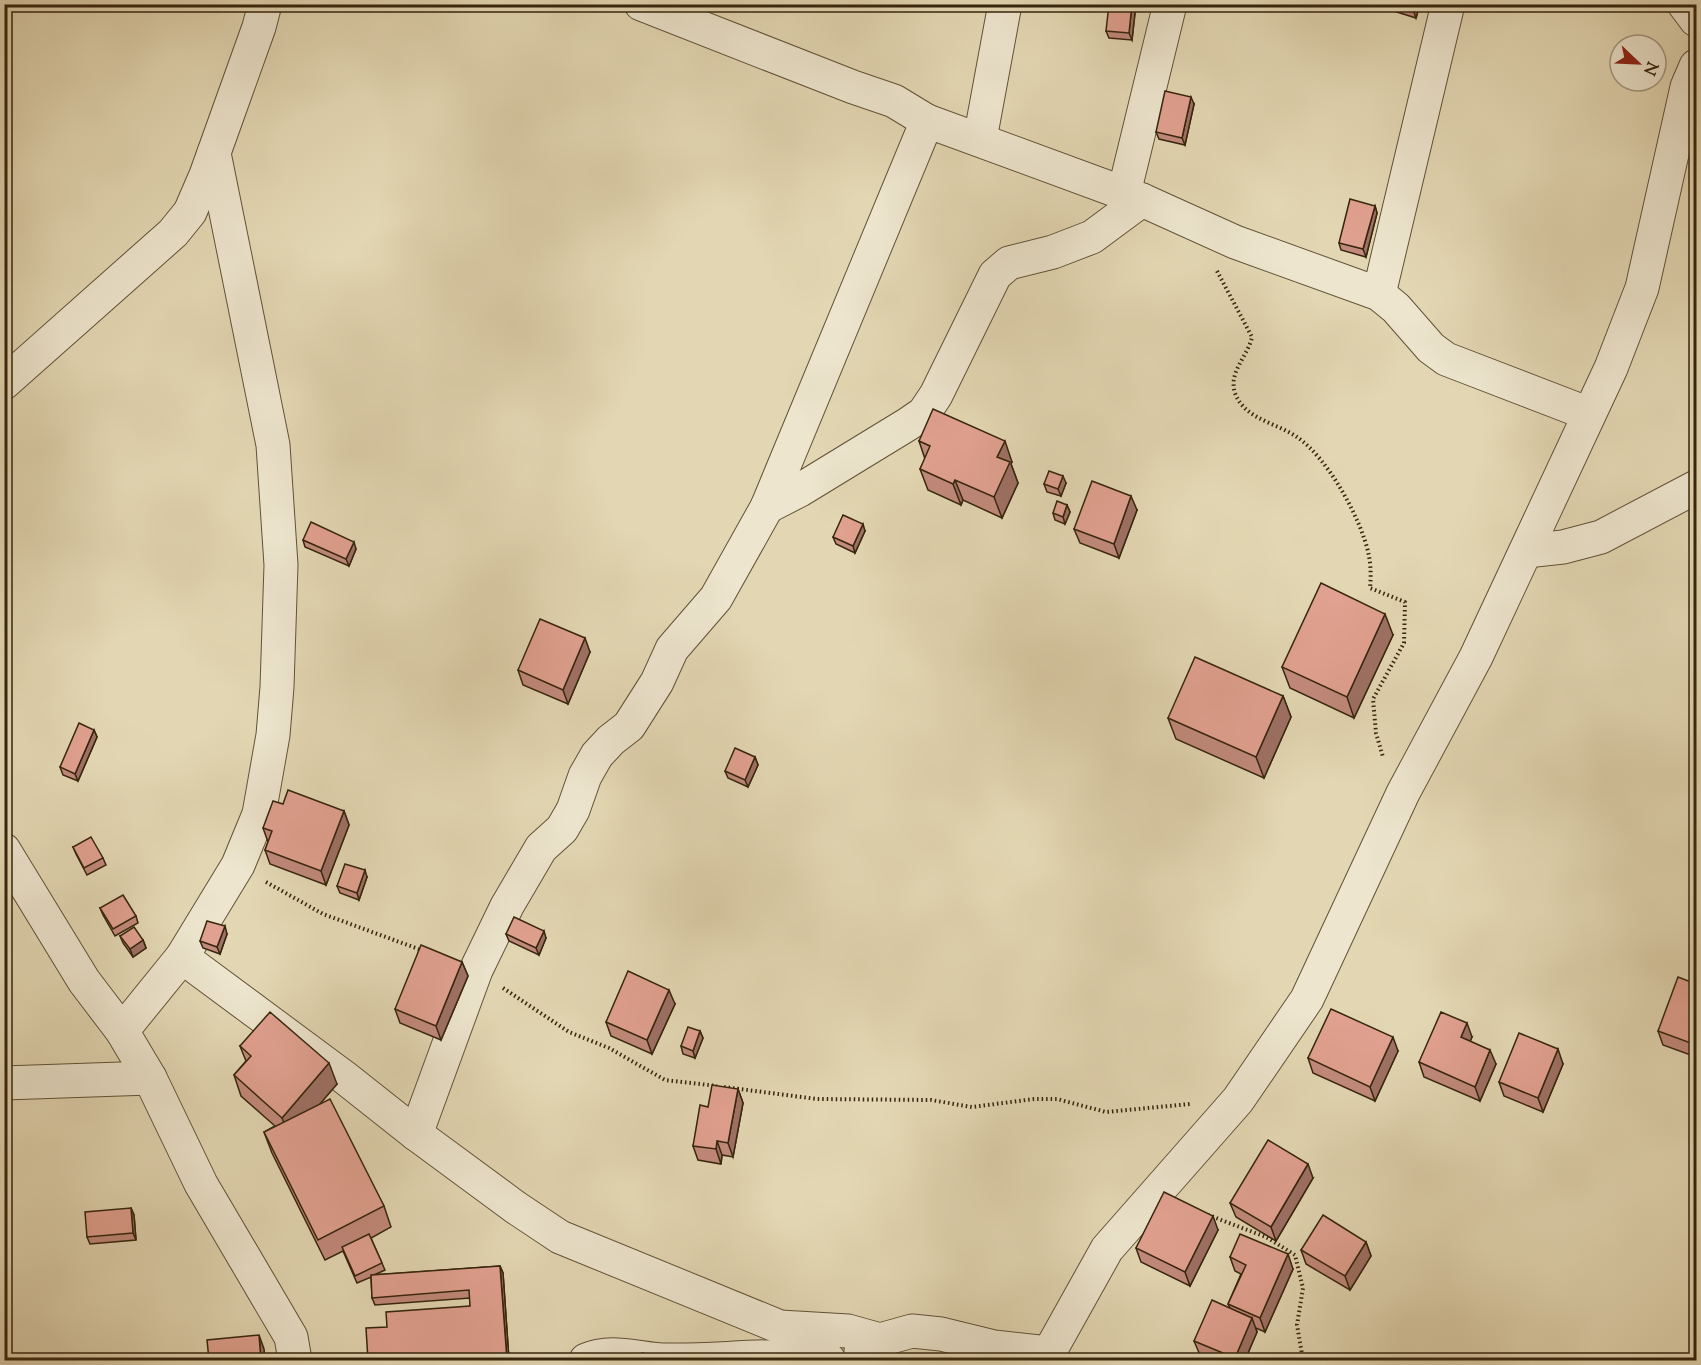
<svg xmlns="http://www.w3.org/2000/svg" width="1701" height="1365" font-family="'Sorts Mill Goudy',serif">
	<rect width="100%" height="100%" fill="#e3d7b3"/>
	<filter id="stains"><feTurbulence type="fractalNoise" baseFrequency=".00333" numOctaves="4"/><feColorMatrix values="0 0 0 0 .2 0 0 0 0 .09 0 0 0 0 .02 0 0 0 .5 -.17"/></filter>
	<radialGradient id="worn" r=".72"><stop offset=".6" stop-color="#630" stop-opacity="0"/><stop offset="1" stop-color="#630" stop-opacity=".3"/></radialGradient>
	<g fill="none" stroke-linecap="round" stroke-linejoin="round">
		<defs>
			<g id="minor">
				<path d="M641 4 853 87 894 101 927 121 1142 200 1235 242 1379 294 1396 308 1431 348 1446 359 1589 414"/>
				<path d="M1684 4 1696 20"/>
				<path d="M980 139 1005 4"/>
				<path d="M1124 193 1170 4"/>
				<path d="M1379 294 1448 4"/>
				<path d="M4 383 173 233 190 212 206 175 259 27 265 4"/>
				<path d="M767 507 800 490 908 424 924 413 936 395 995 275 1009 263 1053 252 1092 237 1142 200"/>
				<path d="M1526 551 1563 547 1601 537 1696 487"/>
				<path d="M4 850 84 981 122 1031 150 1078 201 1184 291 1337 295 1360"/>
				<path d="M182 957 344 1077 416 1134 515 1207 560 1237 780 1327 848 1331 880 1340"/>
				<path d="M122 1031 182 957 238 865 259 814 273 735 277 687 281 565 273 445 214 153"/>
				<path d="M4 1083 150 1078"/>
				<path d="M416 1134 476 970 507 906 541 848 562 829 573 810 585 776 597 755 611 740 629 726 657 682 672 649 716 598 767 507 927 121"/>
				<path d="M861 1351 880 1340 912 1331 941 1334 994 1347 1048 1353"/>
				<path d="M586 1360C613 1348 639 1360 668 1360 722 1361 775 1352 829 1360"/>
				<path d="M1045 1360 1107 1249 1238 1100 1307 999 1403 793 1476 657 1611 368 1642 288 1687 87 1696 66"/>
			</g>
		</defs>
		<!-- minor casing -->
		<use href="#minor" stroke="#615237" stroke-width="35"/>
		<!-- path -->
		<g stroke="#36250e" stroke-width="4" stroke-dasharray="1.5 3" stroke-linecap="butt">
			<path d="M1217 271 1252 337C1248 356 1228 372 1235 393 1244 419 1277 423 1297 437 1328 458 1362 520 1369 556 1371 567 1371 578 1370 588L1405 602 1404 643 1373 699 1376 733 1383 757"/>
			<path d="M266 882 323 914 424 951"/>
			<path d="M503 988 569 1032 609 1048 665 1080 717 1086"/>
			<path d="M724 1087 817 1099 931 1100 972 1107 1034 1099H1057L1106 1112 1190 1104"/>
			<path d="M1208 1215 1266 1237 1295 1255 1303 1288 1297 1325 1303 1360"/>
		</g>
		<!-- minor -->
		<use href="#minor" stroke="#ede5ce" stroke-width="33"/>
	</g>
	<!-- wall -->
	<g fill="#c28a7c" stroke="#36250e" stroke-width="1.5">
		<path d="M1136 4 1132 40 1109 38 1106 31Z"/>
		<path d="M1371 4H1420L1416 18Z"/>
		<path d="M1194 104 1185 145 1159 139 1156 132Z"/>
		<path d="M1375 206 1377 213 1366 257 1341 250 1339 243Z"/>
		<path d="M919 441 1012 462 1011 464 1018 483 1002 518 963 500 961 505 928 490 920 469 925 459Z"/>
		<path d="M1066 483 1061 496 1047 492 1044 484Z"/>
		<path d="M1067 505 1070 512 1065 524 1055 520 1053 513Z"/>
		<path d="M1137 510 1119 558 1080 543 1074 529Z"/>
		<path d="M865 531 855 553 836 544 833 537Z"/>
		<path d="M303 540 356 549 349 566 305 547Z"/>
		<path d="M1393 635 1354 718 1290 688 1282 667Z"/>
		<path d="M590 652 568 704 523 685 518 670Z"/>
		<path d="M1283 696 1291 717 1264 778 1176 739 1168 718Z"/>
		<path d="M94 730 97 737 78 781 63 775 60 767Z"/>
		<path d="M755 757 758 765 748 787 728 778 725 771Z"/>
		<path d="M344 811 349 825 326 885 270 864 265 850 268 842 263 828Z"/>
		<path d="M73 847 103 858 106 865 87 875 76 854Z"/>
		<path d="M367 877 359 900 340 893 337 886Z"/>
		<path d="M100 908 136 916 138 923 115 936 103 915Z"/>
		<path d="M227 934 220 954 203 948 200 941Z"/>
		<path d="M506 934 546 938 539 955 509 941Z"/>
		<path d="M120 936 143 940 146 948 133 957 123 943Z"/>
		<path d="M1696 940V965L1692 952Z"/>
		<path d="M462 962 468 976 441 1040 400 1023 395 1009Z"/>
		<path d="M1696 984V1057L1663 1045 1658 1031Z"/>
		<path d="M675 1004 652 1054 611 1036 606 1022Z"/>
		<path d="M700 1031 703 1038 695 1058 683 1054 681 1046Z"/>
		<path d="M1472 1037 1470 1041 1496 1064 1480 1101 1424 1077 1419 1062Z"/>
		<path d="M240 1046 337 1084 320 1103 384 1206 391 1227 371 1238 385 1270 374 1275 500 1266 503 1273 509 1360H368L387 1327 470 1306V1298L375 1305 372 1298 371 1277 357 1283 343 1251 325 1260 272 1153 264 1132 275 1126 241 1096 234 1075 246 1061Z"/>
		<path d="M1398 1051 1375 1101 1313 1073 1308 1058Z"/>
		<path d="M1563 1064 1543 1112 1504 1096 1499 1082Z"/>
		<path d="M738 1089 743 1103 733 1157 722 1155 721 1164 698 1160 693 1146 708 1107Z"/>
		<path d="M1313 1178 1276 1241 1236 1217 1230 1203Z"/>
		<path d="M131 1208 134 1215 136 1240 90 1244 87 1237Z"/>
		<path d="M1218 1230 1190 1286 1141 1262 1136 1248Z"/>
		<path d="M1366 1242 1371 1256 1350 1290 1306 1264 1301 1250Z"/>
		<path d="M1230 1257 1293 1269 1265 1332 1256 1328 1257 1332 1245 1360H1212L1200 1355 1194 1341 1230 1308 1228 1304 1241 1274 1235 1271Z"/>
	</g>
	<!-- shaded-wall -->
	<g fill="#9e7165" stroke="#36250e" stroke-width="1.5">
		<path d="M1132 4H1136L1132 40 1129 33Z"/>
		<path d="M1411 4H1420L1416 18Z"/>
		<path d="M1191 97 1194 104 1185 145 1182 138Z"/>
		<path d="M1375 206 1377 213 1366 257 1363 249Z"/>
		<path d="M1005 441 1012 462 1011 464 1018 483 1002 518 994 497 997 457Z"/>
		<path d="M1063 476 1066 483 1061 496 1058 489Z"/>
		<path d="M955 480 963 500 961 505 953 484Z"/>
		<path d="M1131 496 1137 510 1119 558 1114 544Z"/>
		<path d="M1067 505 1070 512 1065 524 1063 517Z"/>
		<path d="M863 524 865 531 855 553 853 546Z"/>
		<path d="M354 542 356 549 349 566 346 559Z"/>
		<path d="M1385 614 1393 635 1354 718 1347 697Z"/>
		<path d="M585 638 590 652 568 704 563 690Z"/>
		<path d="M1283 696 1291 717 1264 778 1256 757Z"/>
		<path d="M94 730 97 737 78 781 75 774Z"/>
		<path d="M755 757 758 765 748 787 745 780Z"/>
		<path d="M344 811 349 825 326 885 321 871Z"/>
		<path d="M365 870 367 877 359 900 357 893Z"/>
		<path d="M225 926 227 934 220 954 217 947Z"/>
		<path d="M544 931 546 938 539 955 536 948Z"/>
		<path d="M143 940 146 948 133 957 130 949Z"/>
		<path d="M462 962 468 976 441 1040 436 1026Z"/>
		<path d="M669 990 675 1004 652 1054 647 1040Z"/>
		<path d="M1467 1023 1472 1037 1466 1052 1461 1037Z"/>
		<path d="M700 1031 703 1038 695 1058 693 1051Z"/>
		<path d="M1393 1037 1398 1051 1375 1101 1370 1087Z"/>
		<path d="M1558 1049 1563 1064 1543 1112 1538 1098Z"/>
		<path d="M1490 1050 1496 1064 1480 1101 1475 1087Z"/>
		<path d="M329 1063 337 1084 290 1139 282 1118Z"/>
		<path d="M738 1089 743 1103 733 1157 728 1143Z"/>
		<path d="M717 1141 722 1155 721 1164 716 1149Z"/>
		<path d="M1308 1164 1313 1178 1276 1241 1271 1227Z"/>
		<path d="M131 1208 134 1215 136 1240 133 1233Z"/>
		<path d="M1213 1216 1218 1230 1190 1286 1185 1272Z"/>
		<path d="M1366 1242 1371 1256 1350 1290 1345 1276Z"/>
		<path d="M1288 1254 1293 1269 1265 1332 1260 1318Z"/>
		<path d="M500 1266 503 1273 509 1360H507Z"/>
		<path d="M1252 1318 1257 1332 1245 1360H1235V1358Z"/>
		<path d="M259 1335 264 1349 265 1360H261Z"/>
	</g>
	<!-- building -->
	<g fill="#e1a190" stroke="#36250e" stroke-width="1.5">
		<path d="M1109 4H1132L1129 33 1106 31Z"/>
		<path d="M1165 91 1191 97 1182 138 1156 132Z"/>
		<path d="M1350 199 1375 206 1363 249 1339 243Z"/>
		<path d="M933 409 1005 441 997 457 1010 462 994 497 955 480 953 484 920 469 930 446 919 441Z"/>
		<path d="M1049 471 1063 476 1058 489 1044 484Z"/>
		<path d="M1092 481 1131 496 1114 544 1074 529Z"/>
		<path d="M1057 501 1067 505 1063 517 1053 513Z"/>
		<path d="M843 515 863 524 853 546 833 537Z"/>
		<path d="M311 522 354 542 346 559 303 540Z"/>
		<path d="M1321 583 1385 614 1347 697 1282 667Z"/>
		<path d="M540 619 585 638 563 690 518 670Z"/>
		<path d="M1195 657 1283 696 1256 757 1168 718Z"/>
		<path d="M79 723 94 730 75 774 60 767Z"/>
		<path d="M735 748 755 757 745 780 725 771Z"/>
		<path d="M288 790 344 811 321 871 265 850 272 831 263 828 273 801 283 804Z"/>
		<path d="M91 837 103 858 84 868 73 847Z"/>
		<path d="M345 864 365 870 357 893 337 886Z"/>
		<path d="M123 895 136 916 113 929 100 908Z"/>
		<path d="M514 917 544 931 536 948 506 934Z"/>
		<path d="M207 921 225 926 217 947 200 941Z"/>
		<path d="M134 927 143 940 130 949 120 936Z"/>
		<path d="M1696 940V954L1692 952Z"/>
		<path d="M421 945 462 962 436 1026 395 1009Z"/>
		<path d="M628 971 669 990 647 1040 606 1022Z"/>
		<path d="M1678 977 1696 984V1045L1658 1031Z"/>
		<path d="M1331 1009 1393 1037 1370 1087 1308 1058Z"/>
		<path d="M270 1012 329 1063 282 1118 234 1075 251 1056 240 1046Z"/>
		<path d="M1441 1012 1467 1023 1461 1037 1490 1050 1475 1087 1419 1062Z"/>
		<path d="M688 1027 700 1031 693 1051 681 1046Z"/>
		<path d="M1519 1033 1558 1049 1538 1098 1499 1082Z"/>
		<path d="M712 1085 738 1089 728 1143 717 1141 716 1149 693 1146 700 1105 708 1107Z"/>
		<path d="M330 1099 384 1206 318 1240 264 1132Z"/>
		<path d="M1268 1140 1308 1164 1271 1227 1230 1203Z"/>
		<path d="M1164 1192 1213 1216 1185 1272 1136 1248Z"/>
		<path d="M131 1208 133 1233 87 1237 85 1212Z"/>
		<path d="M1323 1215 1366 1242 1345 1276 1301 1250Z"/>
		<path d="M369 1234 382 1263 355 1276 342 1247Z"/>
		<path d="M1240 1234 1288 1254 1260 1318 1228 1304 1246 1265 1230 1257Z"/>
		<path d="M500 1266 507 1360H368L366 1328 387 1327 386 1312 470 1306 469 1290 372 1298 371 1275Z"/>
		<path d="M1212 1300 1252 1318 1235 1358 1194 1341Z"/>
		<path d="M259 1335 261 1360H209L207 1340Z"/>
		<path d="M643 1353 645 1360H623V1359Z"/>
	</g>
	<!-- margin -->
	<rect width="1701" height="1365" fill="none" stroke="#e3d7b3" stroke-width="24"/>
	<rect x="6" y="6" width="1689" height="1353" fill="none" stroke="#36250e" stroke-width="3"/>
	<rect x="12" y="12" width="1677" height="1341" fill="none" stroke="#36250e" stroke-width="1.5"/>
	<!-- north arrow -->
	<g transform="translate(1638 63) rotate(113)"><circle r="28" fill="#ede5ce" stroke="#a49881" stroke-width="1.5"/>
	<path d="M0-4.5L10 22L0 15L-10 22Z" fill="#8f2418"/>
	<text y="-9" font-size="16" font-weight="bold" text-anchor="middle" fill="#36250e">N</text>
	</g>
	<rect width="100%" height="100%" filter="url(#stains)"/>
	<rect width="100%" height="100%" fill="url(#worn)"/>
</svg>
